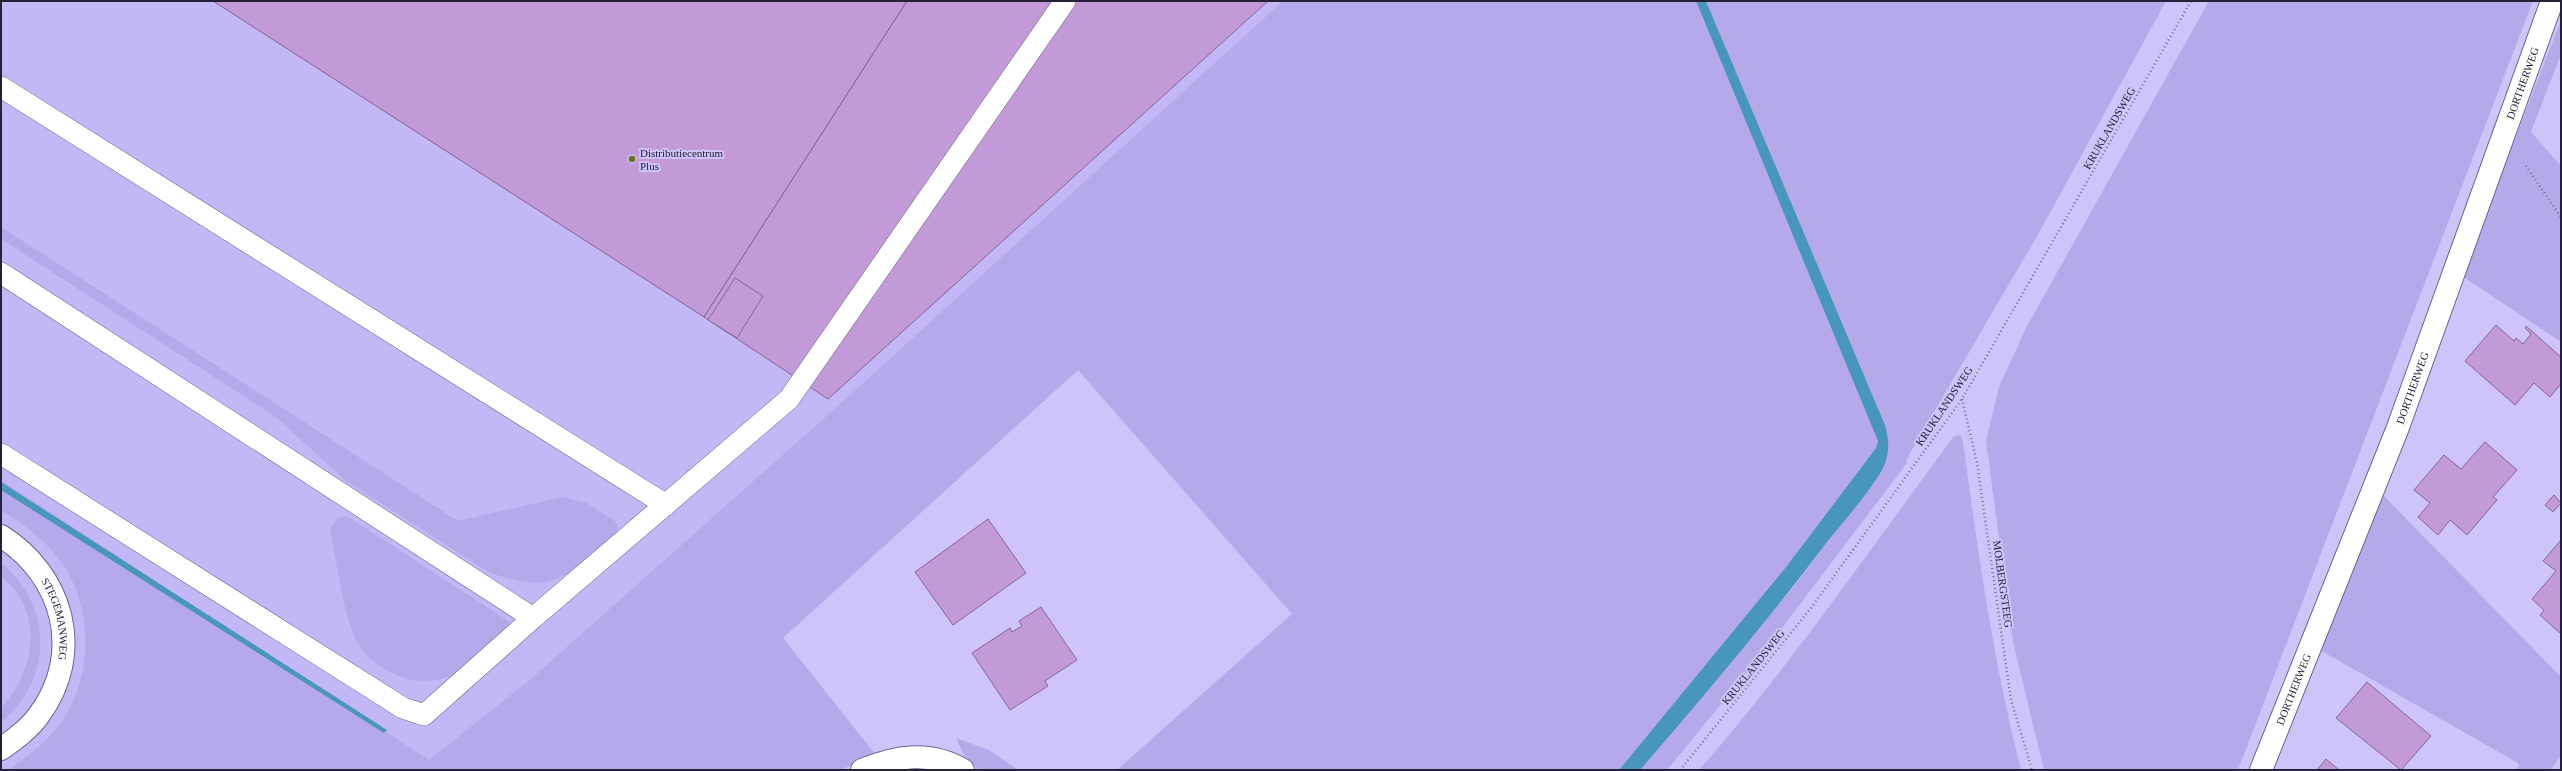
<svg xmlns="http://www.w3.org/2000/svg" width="2562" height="771" font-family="Georgia,serif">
	<rect width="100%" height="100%" fill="#cec4fb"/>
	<!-- built -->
	<path fill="#c4b7f5" d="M1 1H1419L526 770H1Z"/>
	<!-- green -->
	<g fill="#b6a9e9">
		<path d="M1283 1H1696L1878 440 1876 448 1786 567 1619 770H1117L1292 614 1078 370 783 638 875 754 841 770H9C26 757 44 744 57 728 94 682 95 605 59 559 43 538 23 524 1 510V480L429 760 532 678 849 396Z"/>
		<path d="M1706 1H2166L2040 231 1906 460 1907 463 1763 653 1667 770H1640L1795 585 1883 467 1885 425Z"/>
		<path d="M2209 1H2533L2238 770H2044L2013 642 1986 441 1999 387 2026 328Z"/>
		<path d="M2561 20V54L2531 132 2561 166V342L2462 276Z"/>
		<path d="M1 227 458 521 562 497 587 503 615 521 618 527 617 533C572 575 550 598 487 571L346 481 276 417 1 239Z"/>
		<path d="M1960 435 1963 441C1978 553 1993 660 2021 770H1699C1791 665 1871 548 1954 436Z"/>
		<path d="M2380 492 2561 677V756L2550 770H2516L2519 766 2518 763 2318 649Z"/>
		<path d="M347 516 507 620 510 626C497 638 474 665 460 672 443 681 423 683 404 678 385 672 367 659 357 642 344 620 336 557 330 529L338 517Z"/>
		<path d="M1 563C53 603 54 681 1 722V708C36 671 45 611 1 576Z"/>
		<path d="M956 738 989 750 1018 770H979L965 757Z"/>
	</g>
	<!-- water -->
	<g fill="#4896be">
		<path d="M1696 1H1706L1885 425C1889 440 1890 451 1884 466 1872 490 1841 524 1824 546 1766 623 1703 697 1640 770H1619L1786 567 1876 448 1878 441Z"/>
		<path d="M1 482 387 730 384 733 1 490Z"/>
	</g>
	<!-- building -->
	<g fill="#c29ad8" stroke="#846794">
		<path d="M213 1H907L704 317Z"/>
		<path d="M907 1H1268L828 399 704 317Z"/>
		<path d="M735 278 763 296 737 338 708 320Z"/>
		<path d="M2496 325 2514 341 2516 338 2523 344 2531 334 2525 328 2526 326 2561 357V384L2550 397 2534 383 2515 405 2465 361Z"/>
		<path d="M2485 442 2517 470 2493 497 2497 500 2467 535 2450 520 2438 535 2418 517 2430 503 2414 490 2444 455 2461 469Z"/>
		<path d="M2554 495 2561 503 2553 512 2545 505Z"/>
		<path d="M988 519 1026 573 953 625 915 572Z"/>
		<path d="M2561 540V632L2560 633 2540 615 2544 610 2532 599 2556 571 2543 561Z"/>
		<path d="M1041 607 1077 660 1045 681 1048 686 1010 710 972 653 1010 628 1012 632 1022 626 1019 621Z"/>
		<path d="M2367 682 2431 736 2401 770 2336 718Z"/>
		<path d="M2326 759 2339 770H2317Z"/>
	</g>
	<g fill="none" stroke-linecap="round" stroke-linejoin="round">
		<defs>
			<g id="service">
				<path d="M1 87 666 505"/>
				<path d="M1 273 533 618 789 399 1065 1"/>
				<path d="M1 454 403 708 424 715 533 618"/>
			</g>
			<g id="minor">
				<path id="s1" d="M1 536C63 575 85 653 39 715 29 729 15 739 1 749"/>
				<path d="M862 770C896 756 930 750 963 770"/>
				<path id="s2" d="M2261 770 2397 430 2552 1"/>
			</g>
		</defs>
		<!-- service casing -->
		<use href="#service" stroke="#6c6292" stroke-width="22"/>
		<!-- minor casing -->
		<use href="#minor" stroke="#6c6292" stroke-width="24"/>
		<!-- path -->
		<g stroke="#797298" stroke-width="2.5" stroke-dasharray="1 3" stroke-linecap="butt">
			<path d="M2526 166 2561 217"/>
			<path d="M1962 399 1977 463 2011 700 2032 770"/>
			<path d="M1680 770 1811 608 1962 399 2191 1"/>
		</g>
		<!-- service -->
		<use href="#service" stroke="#fff" stroke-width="21"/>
		<!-- minor -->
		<use href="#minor" stroke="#fff" stroke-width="22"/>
	</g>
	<!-- markers -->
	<circle fill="#6b7118" stroke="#cec4fb" stroke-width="1.5" cx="632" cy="159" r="4"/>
	<g text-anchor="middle" stroke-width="4" stroke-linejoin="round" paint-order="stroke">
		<!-- street labels -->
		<g font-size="11" fill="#252136" stroke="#cec4fb">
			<text dy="4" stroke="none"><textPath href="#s2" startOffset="735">DORTHERWEG</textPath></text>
			<text transform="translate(2109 128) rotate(-60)" y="4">KRUKLANDSWEG</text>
			<text dy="4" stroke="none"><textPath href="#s2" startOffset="411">DORTHERWEG</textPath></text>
			<text transform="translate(1944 406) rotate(-56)" y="4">KRUKLANDSWEG</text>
			<text transform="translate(2003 584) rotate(82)" y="4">MOLBERGSTEEG</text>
			<text dy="4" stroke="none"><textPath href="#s1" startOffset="104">STEGEMANWEG</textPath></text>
			<text transform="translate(1753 667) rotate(-51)" y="4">KRUKLANDSWEG</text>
			<text dy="4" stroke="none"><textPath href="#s2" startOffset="87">DORTHERWEG</textPath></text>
		</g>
		<!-- poi labels -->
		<g font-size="11" fill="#252136" stroke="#cec4fb" text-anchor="start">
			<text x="640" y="157">Distributiecentrum<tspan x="640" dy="13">Plus</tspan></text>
		</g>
	</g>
	<!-- border -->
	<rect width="2562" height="771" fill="none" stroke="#252136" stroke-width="4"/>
</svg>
